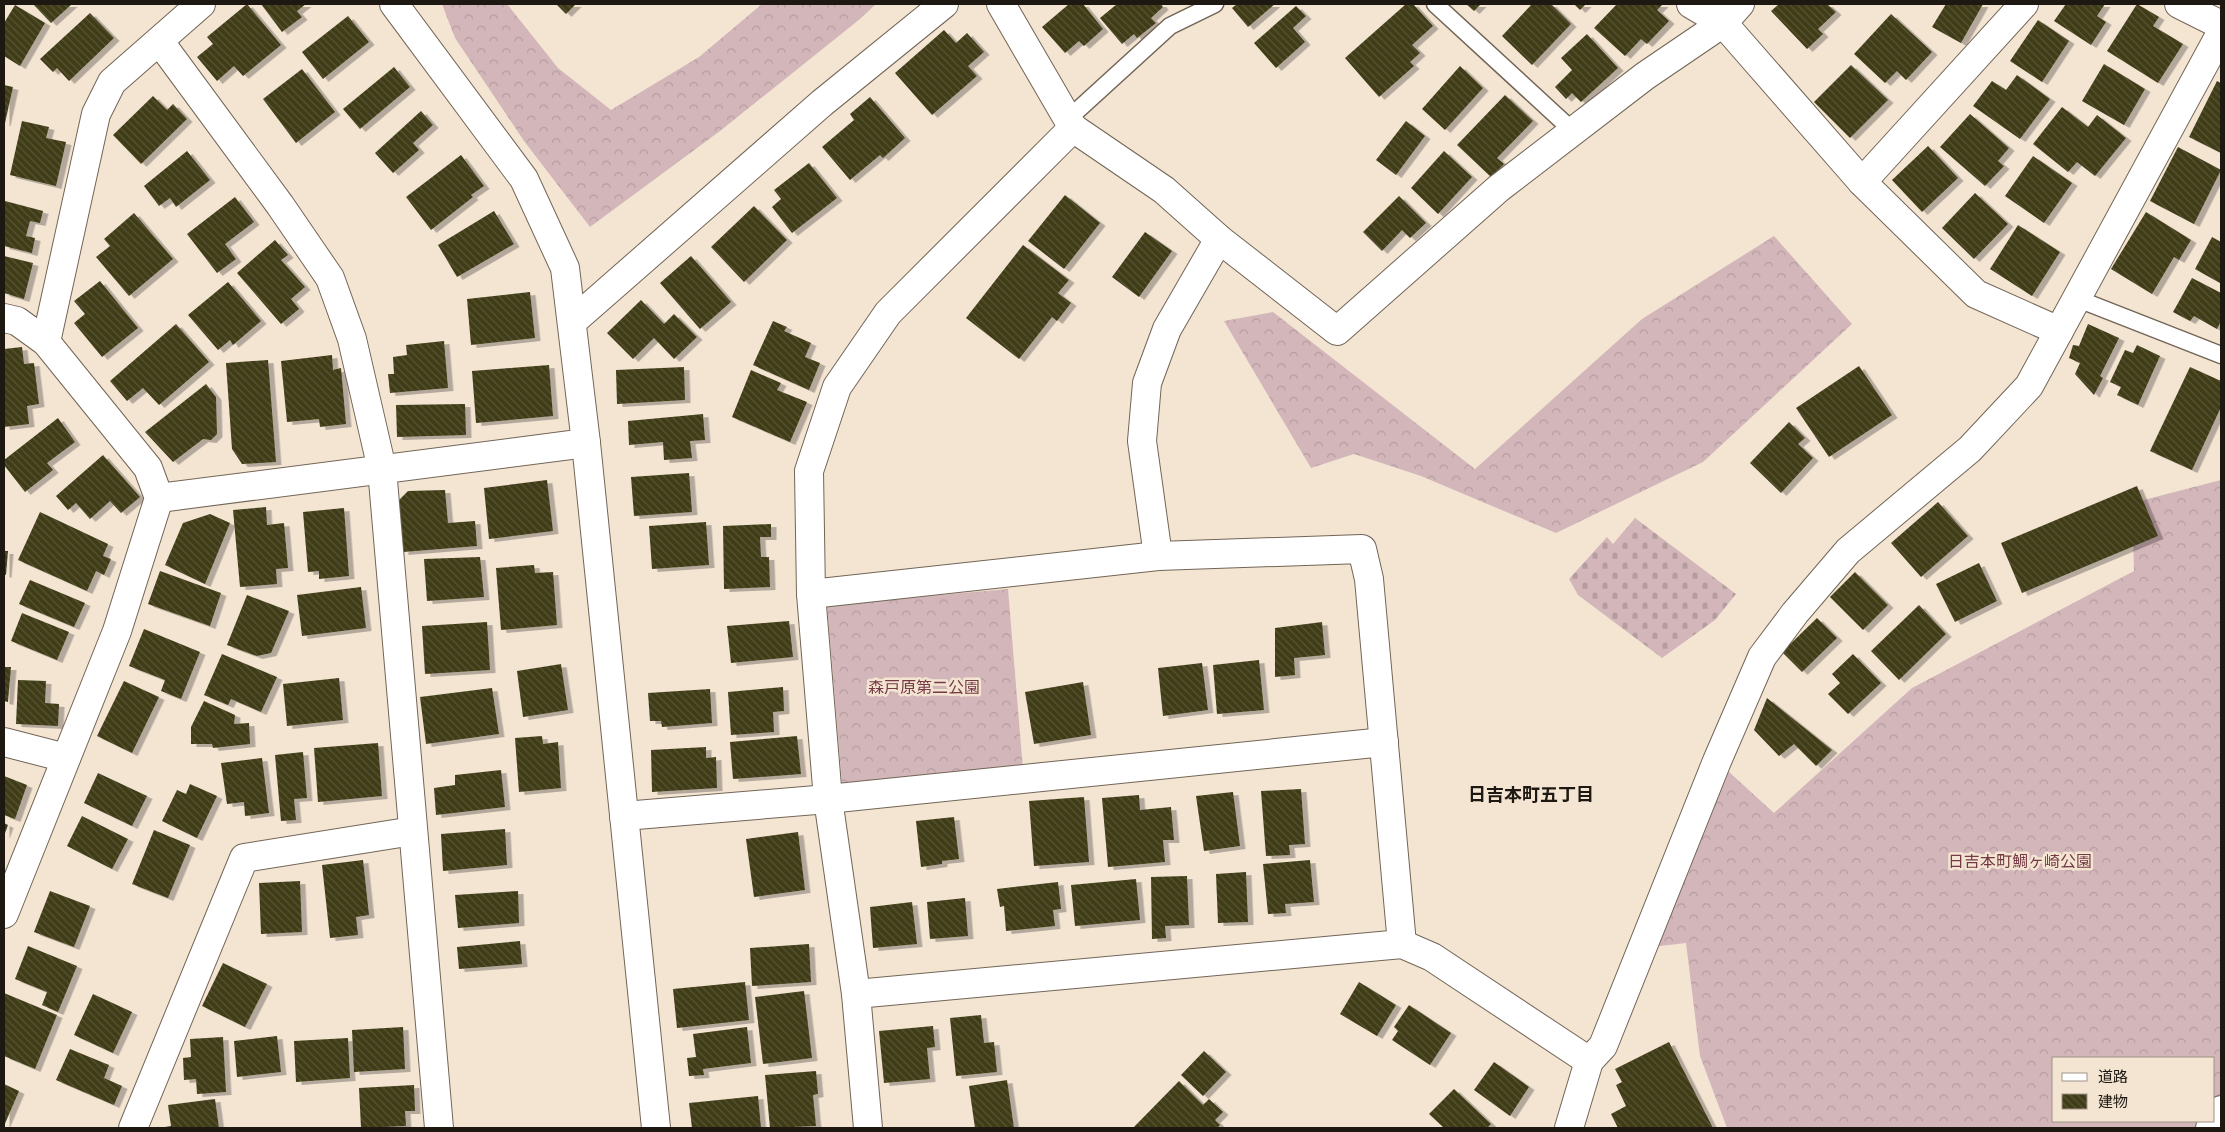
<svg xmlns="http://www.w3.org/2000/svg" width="2225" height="1132" font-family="'Exo 2','Noto Sans JP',sans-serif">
	<defs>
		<pattern id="forest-crowns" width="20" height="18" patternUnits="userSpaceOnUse" patternTransform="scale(1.25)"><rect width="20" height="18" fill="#d3b6ba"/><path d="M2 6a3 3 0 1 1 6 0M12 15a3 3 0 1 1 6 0" fill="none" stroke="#b59c9f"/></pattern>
		<pattern id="cemetery-stones" width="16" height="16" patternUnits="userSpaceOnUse" patternTransform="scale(1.25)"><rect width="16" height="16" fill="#d3b6ba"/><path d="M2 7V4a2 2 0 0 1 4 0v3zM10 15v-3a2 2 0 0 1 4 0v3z" fill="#b59c9f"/></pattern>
		<pattern id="building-back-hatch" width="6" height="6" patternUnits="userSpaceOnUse" patternTransform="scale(1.25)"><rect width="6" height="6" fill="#3f3c17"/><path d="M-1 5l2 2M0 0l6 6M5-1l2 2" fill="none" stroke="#585537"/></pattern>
		<filter id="shadow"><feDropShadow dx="5.5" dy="3" stdDeviation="0" flood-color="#0004"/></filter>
	</defs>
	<rect width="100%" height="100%" fill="#f4e5d3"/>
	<!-- forest -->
	<g fill="url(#forest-crowns)" fill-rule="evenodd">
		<path d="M442 4H507L558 68 611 110 699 57 762 4H876L860 19 720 131 590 227 524 141 455 38Z"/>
		<path d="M1774 236 1852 324 1703 462 1556 533 1421 476 1354 454 1311 468 1224 321 1273 312 1475 469 1642 319Z"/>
		<path d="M2221 480V1110L2210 1128H1727L1700 1056 1686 943 1643 948 1717 761 1774 813 1912 688 2134 571 2132 503ZM2054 1058H2214V1121H2054Z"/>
		<path d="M1008 589 1023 770 842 783 827 605Z"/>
	</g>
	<!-- cemetery -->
	<path fill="url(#cemetery-stones)" d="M1635 518 1736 594 1715 620 1662 658 1578 595 1569 579 1607 537 1613 544Z"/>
	<!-- building -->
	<g fill="url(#building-back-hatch)" filter="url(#shadow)">
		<path d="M33 4H72L51 23Z"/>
		<path d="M247 4 281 45 243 76 234 66 217 81 197 57 213 44 207 37Z"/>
		<path d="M261 4H306L297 11 302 17 282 32Z"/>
		<path d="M556 4H576L566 14Z"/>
		<path d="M1069 4H1083L1103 29 1084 46 1079 41 1065 53 1042 27Z"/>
		<path d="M1117 4H1161L1163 7 1151 18 1156 23 1137 38 1134 34 1122 44 1100 18Z"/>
		<path d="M1237 4H1275L1248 27 1232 8Z"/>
		<path d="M1406 4H1413L1433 26 1412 45 1420 53 1410 62 1414 66 1379 97 1345 58Z"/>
		<path d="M1466 4H1481L1474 11Z"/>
		<path d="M1532 4H1551L1571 24 1532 65 1502 36Z"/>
		<path d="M1574 4H1586L1580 10Z"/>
		<path d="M1617 4H1663L1657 10 1669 21 1647 44 1641 39 1625 56 1594 28Z"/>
		<path d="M1779 4H1827L1836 12 1818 29 1823 34 1807 49 1771 11Z"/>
		<path d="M1946 4H1983L1961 43 1932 27Z"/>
		<path d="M2066 4H2105L2097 16 2106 22 2091 45 2054 21Z"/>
		<path d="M2137 4 2159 17 2153 26 2183 44 2158 83 2107 51Z"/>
		<path d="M15 5 45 23 20 66 4 56V23Z"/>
		<path d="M1296 6 1306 16 1293 28 1305 42 1276 68 1254 43Z"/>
		<path d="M90 13 114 38 69 81 57 68 53 72 40 59Z"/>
		<path d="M1891 14 1932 52 1906 80 1897 71 1885 83 1854 54Z"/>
		<path d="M348 16 369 42 323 79 302 52Z"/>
		<path d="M2038 20 2069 41 2042 82 2010 61Z"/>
		<path d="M944 30 956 43 967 33 984 52 968 66 977 76 932 115 895 73Z"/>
		<path d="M1587 34 1618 68 1581 102 1572 93 1566 99 1555 87 1572 70 1561 58Z"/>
		<path d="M2104 64 2145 89 2124 125 2082 101Z"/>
		<path d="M1851 65 1888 100 1850 138 1814 102Z"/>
		<path d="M1460 66 1483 88 1445 130 1422 109Z"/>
		<path d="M394 67 410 87 360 129 343 109Z"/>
		<path d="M302 69 335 112 296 143 263 99Z"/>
		<path d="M2017 75 2050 99 2020 139 1973 106 1992 81 2006 90Z"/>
		<path d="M2217 81 2221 83V153L2189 137Z"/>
		<path d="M4 85 13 87 5 123H4Z"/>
		<path d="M1505 95 1533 121 1497 158 1504 164 1491 177 1457 145Z"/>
		<path d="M153 96 167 110 173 104 187 119 141 164 113 135Z"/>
		<path d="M870 97 905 138 883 158 880 155 850 180 822 147 854 120 850 114Z"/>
		<path d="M2062 107 2088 127 2097 115 2126 138 2095 176 2077 162 2068 172 2033 144Z"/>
		<path d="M421 111 433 125 413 143 419 150 393 173 375 153Z"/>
		<path d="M1970 114 2009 148 1998 161 2004 166 1985 186 1940 147Z"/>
		<path d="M22 121 49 127 46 138 66 142 56 186 10 175Z"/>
		<path d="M1406 121 1425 136 1396 175 1376 160Z"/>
		<path d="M1928 146 1958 178 1922 212 1892 180Z"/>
		<path d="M2178 147 2221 170 2194 224 2150 201Z"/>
		<path d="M187 151 210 180 176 207 170 198 159 206 144 186Z"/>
		<path d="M1444 151 1472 177 1438 214 1411 188Z"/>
		<path d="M461 155 484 186 471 195 473 197 431 230 406 197Z"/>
		<path d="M2033 156 2072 183 2044 223 2005 196Z"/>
		<path d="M809 163 837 198 792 233 772 207 781 199 774 190Z"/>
		<path d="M1975 193 2008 224 1974 259 1942 228Z"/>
		<path d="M1065 195 1100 223 1064 269 1028 241Z"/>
		<path d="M1399 196 1426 223 1410 238 1402 230 1382 251 1363 232Z"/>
		<path d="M235 197 254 222 225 244 236 259 217 273 187 234Z"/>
		<path d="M5 201 43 211 40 223 30 221 26 236 35 238 32 253 4 246Z"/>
		<path d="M754 206 787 240 744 282 711 247Z"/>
		<path d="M494 211 514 244 457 277 438 245Z"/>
		<path d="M2146 212 2191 240 2179 260 2174 257 2152 294 2111 269Z"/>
		<path d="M134 213 173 259 129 296 96 257 110 246 104 239Z"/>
		<path d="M2018 225 2060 252 2032 296 1990 269Z"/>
		<path d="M1145 232 1172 251 1139 297 1112 277Z"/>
		<path d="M2212 237 2221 242 2220 283 2195 269Z"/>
		<path d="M275 240 288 255 281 260 305 287 291 299 299 309 281 324 237 273Z"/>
		<path d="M1023 245 1069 280 1058 293 1071 303 1057 321 1052 317 1019 359 966 318Z"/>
		<path d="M4 256 33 263 24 299 4 293Z"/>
		<path d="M691 256 731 302 700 329 660 283Z"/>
		<path d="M2192 278 2221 293V321L2217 329 2194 316 2190 321 2173 312Z"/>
		<path d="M100 281 138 328 102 357 74 323 85 314 74 301Z"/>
		<path d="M228 282 261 321 233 345 230 340 218 350 188 315Z"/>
		<path d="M530 292 535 338 471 345 467 299Z"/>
		<path d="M641 300 664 324 674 314 697 337 674 359 654 338 633 359 607 333Z"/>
		<path d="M773 321 787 327 784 331 811 343 805 357 820 363 809 390 753 365Z"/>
		<path d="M176 324 209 362 159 405 143 388 127 401 110 381Z"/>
		<path d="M2088 324 2119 338 2100 376 2103 378 2094 395 2075 374 2080 363 2069 358 2073 345 2079 346Z"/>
		<path d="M444 341 448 388 390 393 388 374H394L393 357 407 355 406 345Z"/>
		<path d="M2137 345 2160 356 2138 405 2117 395 2121 387 2110 382 2125 350 2133 353Z"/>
		<path d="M22 347 24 364 34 363 39 404 27 406 29 424 4 427V349Z"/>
		<path d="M332 355 333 370 341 368 346 424 320 427 319 419 287 422 281 361Z"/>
		<path d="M268 360 276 462 242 464 232 449 226 363Z"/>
		<path d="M549 365 553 416 476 423 472 371Z"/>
		<path d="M1859 366 1892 415 1829 457 1796 408Z"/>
		<path d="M684 367 685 400 617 404 616 370Z"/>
		<path d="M2190 367 2221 381V407L2192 470 2150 451Z"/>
		<path d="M751 370 781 383 777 390 807 402 790 442 732 417Z"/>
		<path d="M206 384 216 397 217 434 211 440 203 439 173 462 145 432Z"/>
		<path d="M465 404 466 435 397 437 396 405Z"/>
		<path d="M703 414 705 440 690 441 692 458 664 460 663 442 629 445 628 421Z"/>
		<path d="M58 418 75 442 47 463 53 470 25 492 4 465V460Z"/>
		<path d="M1789 422 1805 438 1798 444 1813 458 1781 493 1750 463Z"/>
		<path d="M103 455 140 497 121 513 110 501 90 519 76 503 68 510 56 496Z"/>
		<path d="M689 473 692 512 634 516 631 477Z"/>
		<path d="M547 480 553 531 489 539 484 488Z"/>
		<path d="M2137 486 2158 536 2022 593 2001 543Z"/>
		<path d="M445 490 448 523 475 521 477 546 403 552 399 500 408 491Z"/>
		<path d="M1938 502 1968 536 1921 577 1891 543Z"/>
		<path d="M266 507 267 525 284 523 288 568 276 569 277 584 240 587 233 510Z"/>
		<path d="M344 508 349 576 319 579V571L308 572 303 512Z"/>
		<path d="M40 512 108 544 103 556 111 559 104 575 96 571 87 591 18 560Z"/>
		<path d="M210 514 230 523 205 584 165 565 183 523Z"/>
		<path d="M706 522 709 565 652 569 649 526Z"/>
		<path d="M771 524V537H760L761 557H769L770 587 724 589 723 526Z"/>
		<path d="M4 551H8L6 575 4 574Z"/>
		<path d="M480 557 484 597 427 601 424 559Z"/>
		<path d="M1979 563 1997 601 1955 622 1936 584Z"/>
		<path d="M534 565 535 573 553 572 557 625 501 630 496 568Z"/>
		<path d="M160 571 221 593 210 626 148 604Z"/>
		<path d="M1855 572 1888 605 1863 630 1830 597Z"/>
		<path d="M30 580 85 603 74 627 19 604Z"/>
		<path d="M361 587 366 628 302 636 297 595Z"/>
		<path d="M247 595 289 611 271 653 257 656 227 645Z"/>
		<path d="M1919 605 1946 634 1899 680 1871 651Z"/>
		<path d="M22 613 69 632 57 660 11 641Z"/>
		<path d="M1817 618 1837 638 1802 672 1782 652Z"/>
		<path d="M789 621 793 657 731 663 727 626Z"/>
		<path d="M487 622 490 670 425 674 422 626Z"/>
		<path d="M1322 622 1325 655 1294 658 1295 675 1275 677V628Z"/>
		<path d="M144 629 200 652 181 699 161 691 165 680 129 666Z"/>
		<path d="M222 654 277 677 261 712 231 699 228 705 204 695Z"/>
		<path d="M1853 654 1881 683 1848 714 1828 694 1840 683 1832 674Z"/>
		<path d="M1259 660 1264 710 1217 714 1213 665Z"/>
		<path d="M1202 663 1208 710 1163 716 1158 668Z"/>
		<path d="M561 664 568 710 523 717 517 671Z"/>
		<path d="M4 667H11L8 702 4 701Z"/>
		<path d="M339 678 343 720 287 726 283 684Z"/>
		<path d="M18 680 46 681 45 703 59 704 58 726 16 724Z"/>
		<path d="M124 681 159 697 132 753 97 736Z"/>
		<path d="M1083 682 1091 735 1034 744 1025 692Z"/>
		<path d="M783 687 784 711 773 712 774 732 731 735 728 692Z"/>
		<path d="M492 688 499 734 426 744 420 697Z"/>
		<path d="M710 689 712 723 662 727 661 721H650L648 693Z"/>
		<path d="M1767 698 1832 750 1816 766 1794 744 1779 756 1754 730Z"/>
		<path d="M204 701 235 715 234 724 249 723 250 744 213 748 212 744H191V727Z"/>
		<path d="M542 736 543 744 558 742 561 788 519 792 515 738Z"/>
		<path d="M797 736 801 774 733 779 730 742Z"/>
		<path d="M378 743 382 796 318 802 314 748Z"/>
		<path d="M706 747V758L716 757 717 788 652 792 651 750Z"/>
		<path d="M303 752 307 798 294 799 296 820 281 821 275 755Z"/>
		<path d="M262 758 269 813 245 816 244 802 227 804 221 763Z"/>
		<path d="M501 770 505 807 436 815 434 788 455 785V775Z"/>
		<path d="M98 773 147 796 132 826 84 803Z"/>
		<path d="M4 776 27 785 15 819 4 815Z"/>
		<path d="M190 784 217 796 197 838 162 821 177 790 186 794Z"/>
		<path d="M1301 789 1305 844 1289 845 1290 855 1266 856 1261 791Z"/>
		<path d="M1233 792 1240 846 1204 851 1196 796Z"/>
		<path d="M1139 795 1140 810 1171 807 1174 840H1163L1165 862 1108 867 1102 798Z"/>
		<path d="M1084 797 1089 862 1034 866 1029 801Z"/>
		<path d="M82 816 128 839 112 869 67 846Z"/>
		<path d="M954 817 959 859 942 861V864L921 867 916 821Z"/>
		<path d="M4 823 8 825 4 836Z"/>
		<path d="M505 829 507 865 443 871 441 834Z"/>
		<path d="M154 830 190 845 168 898 132 884Z"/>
		<path d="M798 832 805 890 754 897 746 839Z"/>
		<path d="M363 860 369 915 356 917 358 935 330 938 322 865Z"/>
		<path d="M1310 860 1314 902 1285 904 1286 913 1268 914 1263 864Z"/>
		<path d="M1246 872 1248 922 1218 923 1216 874Z"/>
		<path d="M1187 876 1189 925 1165 926 1166 938 1152 939 1151 877Z"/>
		<path d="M1136 879 1140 920 1075 926 1071 885Z"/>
		<path d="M300 881 302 932 261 934 259 883Z"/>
		<path d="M1058 882 1061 909 1053 910 1055 926 1006 931 1004 906 1000 907 997 889Z"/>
		<path d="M50 891 90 906 74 947 34 932Z"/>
		<path d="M518 891 519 923 458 928 455 895Z"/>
		<path d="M965 898 968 936 930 939 927 902Z"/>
		<path d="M912 902 917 944 873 948 870 907Z"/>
		<path d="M520 941 522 964 459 969 457 947Z"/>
		<path d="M809 944 811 982 752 986 750 948Z"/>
		<path d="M28 946 77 966 58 1012 42 1005 47 992 15 979Z"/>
		<path d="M223 963 267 984 245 1027 202 1006Z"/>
		<path d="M745 982 749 1020 677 1028 673 989Z"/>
		<path d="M1359 982 1396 1005 1377 1036 1340 1014Z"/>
		<path d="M804 991 812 1058 763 1064 755 997Z"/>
		<path d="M4 993 57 1015 35 1069 4 1056Z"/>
		<path d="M93 994 132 1012 113 1053 74 1035Z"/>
		<path d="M1409 1005 1451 1033 1430 1065 1392 1040 1398 1031 1394 1027Z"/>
		<path d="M981 1015 984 1043 994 1042 997 1072 956 1076 950 1018Z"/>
		<path d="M933 1026 935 1047 927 1048 930 1079 884 1083 879 1031Z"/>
		<path d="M403 1027 405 1069 354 1072 352 1030Z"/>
		<path d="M747 1027 751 1063 703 1069 704 1075 689 1076 687 1058 696 1057 693 1034Z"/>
		<path d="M277 1036 281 1072 237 1077 234 1041Z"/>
		<path d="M223 1037 226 1092 197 1094 196 1079 184 1080 183 1058 191 1057 190 1039Z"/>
		<path d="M348 1038 350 1078 296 1082 294 1041Z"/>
		<path d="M1669 1042 1713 1128H1618L1611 1114 1626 1106 1616 1085 1622 1082 1615 1069Z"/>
		<path d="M70 1049 109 1065 104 1078 122 1086 114 1105 56 1080Z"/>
		<path d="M1204 1051 1226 1072 1203 1096 1181 1075Z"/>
		<path d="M1494 1062 1529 1087 1510 1116 1474 1090Z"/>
		<path d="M816 1071 818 1094 813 1095 816 1126 770 1128 765 1075Z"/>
		<path d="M1007 1080 1014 1128H975L969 1086Z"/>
		<path d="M1179 1081 1203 1105 1209 1099 1223 1112 1215 1120 1220 1125 1217 1128H1133Z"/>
		<path d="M4 1084 19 1091 4 1126Z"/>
		<path d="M414 1085 415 1111H405L406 1126 361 1128 359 1088Z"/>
		<path d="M1454 1089 1491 1124 1487 1128H1444L1429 1114Z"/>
		<path d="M758 1096 761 1128H692L689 1103Z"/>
		<path d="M215 1099 219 1128H159L171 1126 168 1105Z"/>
	</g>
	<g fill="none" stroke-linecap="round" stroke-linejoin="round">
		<defs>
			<g id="service">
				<path d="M1435 4 1573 131"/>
				<path d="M1068 119 1170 26 1215 4"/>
				<path d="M2078 299 2221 355"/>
			</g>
			<g id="minor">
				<path d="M1001 4 1073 128 1164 190 1219 239 1337 331 1499 188 1645 76 1723 23 1740 4"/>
				<path d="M1691 4 1723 23 1862 182 1976 294 2059 331 2221 33"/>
				<path d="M2179 4 2221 25"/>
				<path d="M1862 182 2024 4"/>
				<path d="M4 318 17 321 46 342 148 468 159 498 117 631 4 914"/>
				<path d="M572 322 822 103 944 4"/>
				<path d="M46 342 96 114 112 82 201 4"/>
				<path d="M159 498 586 443"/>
				<path d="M1158 556 1142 441 1147 383 1167 329 1219 239"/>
				<path d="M811 594 1158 556 1362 549 1369 579 1402 944"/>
				<path d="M4 742 66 758"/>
				<path d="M624 816 828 799 1384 742"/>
				<path d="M856 994 1402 944 1432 957 1589 1061 1569 1128"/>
				<path d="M1589 1061 1603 1046 1717 761 1762 657 1795 613 1848 551 1970 449 2029 386 2059 331"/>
				<path d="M133 1128 244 858 413 831"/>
				<path d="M868 1128 856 994 828 799 811 594 809 471 837 387 888 313 1073 128"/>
				<path d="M2210 1128 2221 1110"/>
			</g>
			<g id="tertiary">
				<path d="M394 4 524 179 565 268 586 443 656 1128"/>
				<path d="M160 42 280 205 330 278 352 339 382 469 439 1128"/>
			</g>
		</defs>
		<!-- service casing -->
		<use href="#service" stroke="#726556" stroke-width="19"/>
		<!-- minor casing -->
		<use href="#minor" stroke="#726556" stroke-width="30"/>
		<!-- tertiary casing -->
		<use href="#tertiary" stroke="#726556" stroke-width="30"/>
		<!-- service -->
		<use href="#service" stroke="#fff" stroke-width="16"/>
		<!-- minor -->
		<use href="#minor" stroke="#fff" stroke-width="28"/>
		<!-- tertiary -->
		<use href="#tertiary" stroke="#fff" stroke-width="28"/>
	</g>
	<g text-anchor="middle" stroke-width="5" stroke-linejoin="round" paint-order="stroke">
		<!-- park labels -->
		<g font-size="16" fill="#763a46" stroke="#f4e5d3">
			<text x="924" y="693">森戸原第二公園</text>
			<text x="2020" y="867">日吉本町鯛ヶ崎公園</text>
		</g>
		<!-- neighbourhood labels -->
		<g font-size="18" font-weight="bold" fill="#1d1812" stroke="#f4e5d3">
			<text x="1531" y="801">日吉本町五丁目</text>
		</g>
	</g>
	<!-- border -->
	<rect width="2225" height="1132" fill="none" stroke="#1d1812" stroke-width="10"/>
	<!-- legend -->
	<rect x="2052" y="1057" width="162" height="65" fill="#f4e5d3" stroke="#9e9386"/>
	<rect x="2062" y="1073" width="25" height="8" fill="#ffffff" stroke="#9e9386"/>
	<text x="2098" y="1082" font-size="15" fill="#1d1812">道路</text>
	<rect x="2062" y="1094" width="25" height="15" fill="url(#building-back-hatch)" stroke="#9e9386"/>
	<text x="2098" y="1107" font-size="15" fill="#1d1812">建物</text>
</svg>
